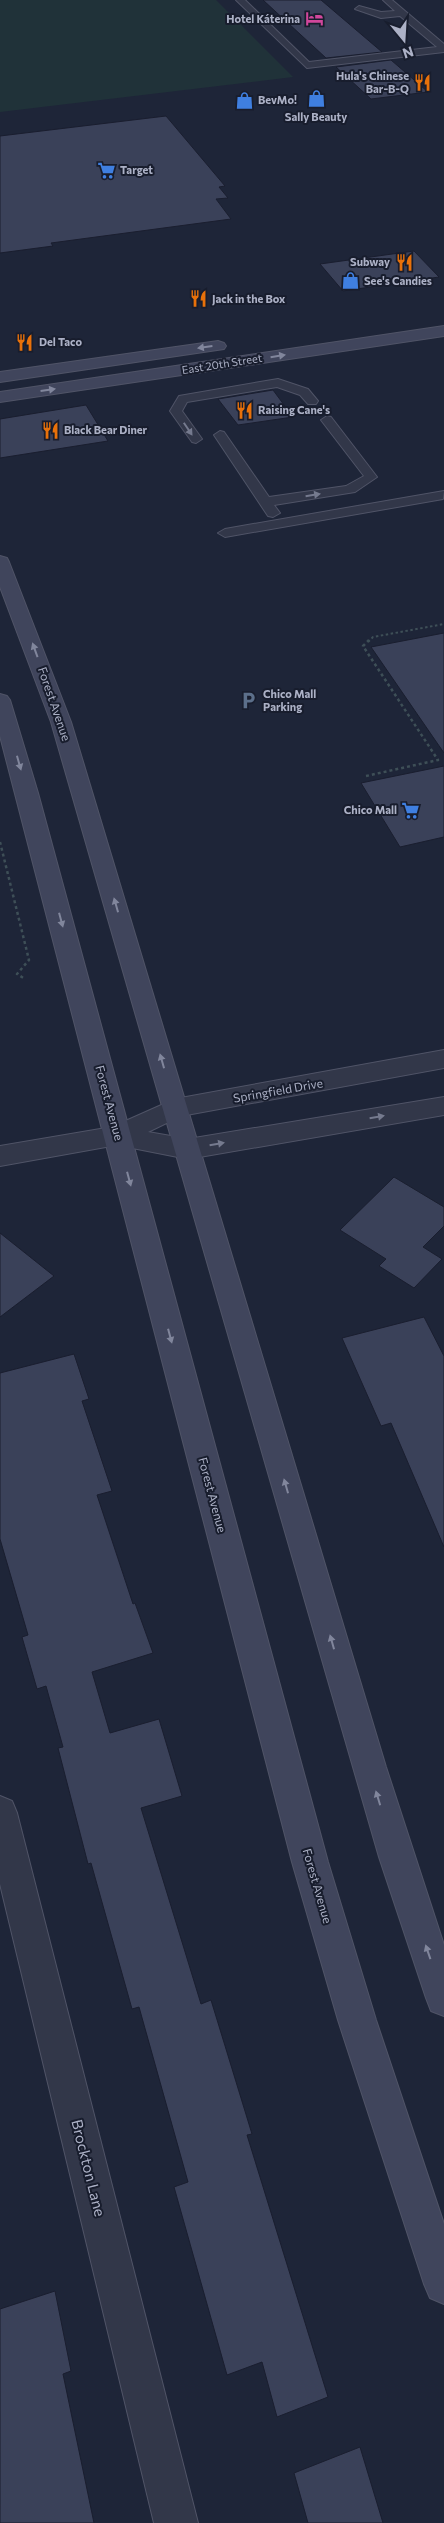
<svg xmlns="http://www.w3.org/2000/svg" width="444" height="2523" font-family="Commissioner,sans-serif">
	<rect width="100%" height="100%" fill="#1e2538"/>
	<!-- green -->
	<path fill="#203239" d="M0 0H216L293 77 0 112Z"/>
	<!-- building -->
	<g fill="#3a4159" stroke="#1a1e2f">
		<path d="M263 0H321L382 52 326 58Z"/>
		<path d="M391 60 428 92 371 99 336 67Z"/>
		<path d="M166 116 225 186 219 187 228 198 216 199 231 219 51 243 53 246 0 253V136Z"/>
		<path d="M414 251 439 277 343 291 320 264Z"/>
		<path d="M273 390 293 417 238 425 218 399Z"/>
		<path d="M86 405 108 441 0 458V419Z"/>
		<path d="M444 633V753L371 647Z"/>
		<path d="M444 766V837L400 847 361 783Z"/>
		<path d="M394 1177 444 1207V1226L423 1247 442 1259 414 1288 379 1266 386 1259 340 1230Z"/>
		<path d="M0 1233 54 1276 0 1317Z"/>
		<path d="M424 1317 444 1356V1547L391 1423 381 1426 342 1338Z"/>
		<path d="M74 1354 89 1399 82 1401 112 1491 97 1495 133 1604 135 1603 153 1653 92 1672 110 1733 159 1719 182 1796 141 1808 201 2004 211 2000 252 2134 247 2135 328 2397 277 2417 262 2362 227 2375 174 2187 188 2182 139 2007 132 2009 91 1863 88 1864 58 1748 63 1747 46 1686 37 1689 22 1637 28 1635 0 1539V1373Z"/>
		<path d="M55 2291 71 2371 63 2374 94 2523H0V2309Z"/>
		<path d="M360 2447 383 2523H308L294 2473Z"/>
	</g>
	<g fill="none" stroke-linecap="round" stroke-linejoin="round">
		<defs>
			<g id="lane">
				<path d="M236 0H245L309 62 437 47 400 16 381 18 355 9 359 6 381 12 395 11 383 0H392L444 44V52L307 68Z"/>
				<path d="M278 379 308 389 318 401 316 404H308L300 395 277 387 187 402 182 411 202 439 196 443 192 442 170 411 179 396Z"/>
				<path d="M327 416 331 417 377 477 355 492 274 505 280 513 273 517 268 516 214 435 220 431 224 432 269 497 346 486 364 476 321 420Z"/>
				<path d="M444 491 443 499 225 537 218 533 225 529Z"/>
			</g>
			<g id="street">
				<path d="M444 1050V1068L181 1116 148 1132 188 1139 444 1097V1115L188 1159 117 1145 0 1166V1146L112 1127 175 1099Z"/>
				<path d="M0 1796 12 1801 17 1813 198 2523H154L0 1884Z"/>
			</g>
			<g id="secondary">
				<path d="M444 326V336L0 402V392Z"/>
				<path d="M218 341 224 343 226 346 224 349 0 382V372Z"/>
				<path d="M0 556 7 558 9 562 71 722 386 1767 444 1945V2016L431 2011 426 1998 379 1857 51 722 0 587Z"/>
				<path d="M0 694 7 696 10 700 38 793 328 1862 376 2020 444 2224V2304L430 2298 424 2284 338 2020 292 1862 0 736Z"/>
			</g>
		</defs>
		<!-- lane casing -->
		<use href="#lane" stroke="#505467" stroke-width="2"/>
		<!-- street casing -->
		<use href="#street" stroke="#505467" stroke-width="2"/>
		<!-- secondary casing -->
		<use href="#secondary" stroke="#505467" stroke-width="2"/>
		<!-- path-far1 -->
		<path stroke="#3e4f57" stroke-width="2" stroke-dasharray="2.5 2.5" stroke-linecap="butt" d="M368 642 373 637 444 624"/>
		<!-- path -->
		<g stroke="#3e4f57" stroke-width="2.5" stroke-dasharray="3 3" stroke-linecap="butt">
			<path d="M366 776 438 760 363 646 369 640"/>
			<path d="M0 842 29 960 17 974 25 979"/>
		</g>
		<!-- lane -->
		<use href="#lane" fill="#323749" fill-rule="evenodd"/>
		<!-- street -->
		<use href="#street" fill="#323749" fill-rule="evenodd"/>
		<!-- secondary -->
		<use href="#secondary" fill="#40455c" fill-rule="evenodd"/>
	</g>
	<!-- one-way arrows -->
	<defs><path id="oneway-solid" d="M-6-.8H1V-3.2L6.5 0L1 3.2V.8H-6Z" transform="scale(1.25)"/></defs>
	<g fill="#81869c">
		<use href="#oneway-solid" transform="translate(205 347) rotate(172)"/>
		<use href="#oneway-solid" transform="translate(278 356) rotate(-9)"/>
		<use href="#oneway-solid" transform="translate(48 390) rotate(-8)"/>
		<use href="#oneway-solid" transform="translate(35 650) rotate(-110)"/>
		<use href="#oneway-solid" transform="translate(19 763) rotate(74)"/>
		<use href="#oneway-solid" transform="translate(116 905) rotate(-106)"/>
		<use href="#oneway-solid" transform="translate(61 920) rotate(75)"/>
		<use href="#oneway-solid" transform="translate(162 1061) rotate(-106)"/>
		<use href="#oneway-solid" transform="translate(129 1179) rotate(75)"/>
		<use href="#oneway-solid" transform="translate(170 1336) rotate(75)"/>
		<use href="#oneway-solid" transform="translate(286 1486) rotate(-106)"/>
		<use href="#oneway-solid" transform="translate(332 1642) rotate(-106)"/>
		<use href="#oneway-solid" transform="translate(378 1798) rotate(-107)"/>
		<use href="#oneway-solid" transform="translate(428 1952) rotate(-109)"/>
	</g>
	<g fill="#757a8e">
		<use href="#oneway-solid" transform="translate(188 429) rotate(56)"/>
		<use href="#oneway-solid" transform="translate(313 495) rotate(-9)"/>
		<use href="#oneway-solid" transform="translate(377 1117) rotate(-10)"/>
		<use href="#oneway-solid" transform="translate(217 1144) rotate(-10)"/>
	</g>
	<!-- icons -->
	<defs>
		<symbol id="hotel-bare" viewBox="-9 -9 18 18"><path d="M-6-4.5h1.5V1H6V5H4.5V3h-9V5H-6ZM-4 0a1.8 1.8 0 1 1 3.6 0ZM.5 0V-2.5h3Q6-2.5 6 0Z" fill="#d1479c" stroke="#181d2d" stroke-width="2.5" paint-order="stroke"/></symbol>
		<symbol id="restaurant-bare" viewBox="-9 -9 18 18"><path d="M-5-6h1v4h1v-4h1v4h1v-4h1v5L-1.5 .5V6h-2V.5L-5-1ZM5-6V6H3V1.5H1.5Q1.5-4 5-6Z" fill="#e8710a" stroke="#181d2d" stroke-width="2.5" paint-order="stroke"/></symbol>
		<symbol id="shop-bare" viewBox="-9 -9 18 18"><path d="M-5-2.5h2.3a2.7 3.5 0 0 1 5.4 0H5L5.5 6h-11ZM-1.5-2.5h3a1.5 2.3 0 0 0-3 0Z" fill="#3f7fe0" stroke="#181d2d" stroke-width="2.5" paint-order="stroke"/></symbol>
		<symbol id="supermarket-bare" viewBox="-9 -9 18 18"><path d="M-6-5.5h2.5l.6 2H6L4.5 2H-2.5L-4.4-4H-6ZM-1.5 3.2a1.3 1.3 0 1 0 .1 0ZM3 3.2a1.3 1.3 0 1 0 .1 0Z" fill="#3f7fe0" stroke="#181d2d" stroke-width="2.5" paint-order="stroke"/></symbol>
		<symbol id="parking-bare" viewBox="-9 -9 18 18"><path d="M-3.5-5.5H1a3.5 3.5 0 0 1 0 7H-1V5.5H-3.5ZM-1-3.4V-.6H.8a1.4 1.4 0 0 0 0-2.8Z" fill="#5c6f8a" stroke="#181d2d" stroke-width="2.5" paint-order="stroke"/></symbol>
	</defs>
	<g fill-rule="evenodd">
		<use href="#hotel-bare" x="302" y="6" width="25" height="25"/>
		<use href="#restaurant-bare" x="410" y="70" width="25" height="25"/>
		<use href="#shop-bare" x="304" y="86" width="25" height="25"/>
		<use href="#shop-bare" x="232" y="88" width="25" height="25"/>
		<use href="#supermarket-bare" x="94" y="158" width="25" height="25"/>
		<use href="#restaurant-bare" x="392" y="250" width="25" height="25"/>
		<use href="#shop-bare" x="338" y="268" width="25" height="25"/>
		<use href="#restaurant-bare" x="186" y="286" width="25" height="25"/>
		<use href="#restaurant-bare" x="12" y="330" width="25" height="25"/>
		<use href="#restaurant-bare" x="232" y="398" width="25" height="25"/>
		<use href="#restaurant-bare" x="38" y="418" width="25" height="25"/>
		<use href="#parking-bare" x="236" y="688" width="25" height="25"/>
		<use href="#supermarket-bare" x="398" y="798" width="25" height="25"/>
	</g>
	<g text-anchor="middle" stroke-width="4" stroke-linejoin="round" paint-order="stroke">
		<!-- far-poi labels -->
		<g font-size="11" font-weight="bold" fill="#acb1c6" stroke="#181d2d" text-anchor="start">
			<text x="300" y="23" text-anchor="end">Hotel Káterina</text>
			<text x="409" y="80" text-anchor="end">Hula's Chinese<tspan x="409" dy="13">Bar-B-Q</tspan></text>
			<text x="258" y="104">BevMo!</text>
			<text x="316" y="121" text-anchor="middle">Sally Beauty</text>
			<text x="120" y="174">Target</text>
			<text x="390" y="266" text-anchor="end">Subway</text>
			<text x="364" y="285">See's Candies</text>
			<text x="212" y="303">Jack in the Box</text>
			<text x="39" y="346">Del Taco</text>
			<text x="258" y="414">Raising Cane's</text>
			<text x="64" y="434">Black Bear Diner</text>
			<text x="263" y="698">Chico Mall<tspan x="263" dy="13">Parking</tspan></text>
			<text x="397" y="814" text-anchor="end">Chico Mall</text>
		</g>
		<!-- far-street labels -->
		<g font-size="11" fill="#acb1c6" stroke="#181d2d">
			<text transform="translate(222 364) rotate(-9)" y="4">East 20th Street</text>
		</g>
		<!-- street labels -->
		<g font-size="12" fill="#acb1c6" stroke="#181d2d">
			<text transform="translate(54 704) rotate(71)" y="4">Forest Avenue</text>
			<text transform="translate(278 1091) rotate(-10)" y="4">Springfield Drive</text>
			<text transform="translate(109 1103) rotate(75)" y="4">Forest Avenue</text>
			<text transform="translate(212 1495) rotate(75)" y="4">Forest Avenue</text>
			<text transform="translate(317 1886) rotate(74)" y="4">Forest Avenue</text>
		</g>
		<!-- near-street labels -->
		<g font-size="15" fill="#acb1c6" stroke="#181d2d">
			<text transform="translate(88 2168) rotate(76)" y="5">Brockton Lane</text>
		</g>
	</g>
	<!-- north arrow -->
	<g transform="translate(404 40) rotate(162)" stroke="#181d2d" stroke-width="4" paint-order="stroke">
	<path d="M0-4L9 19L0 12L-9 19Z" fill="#acb1c6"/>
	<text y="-8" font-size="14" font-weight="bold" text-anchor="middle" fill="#acb1c6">N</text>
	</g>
</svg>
